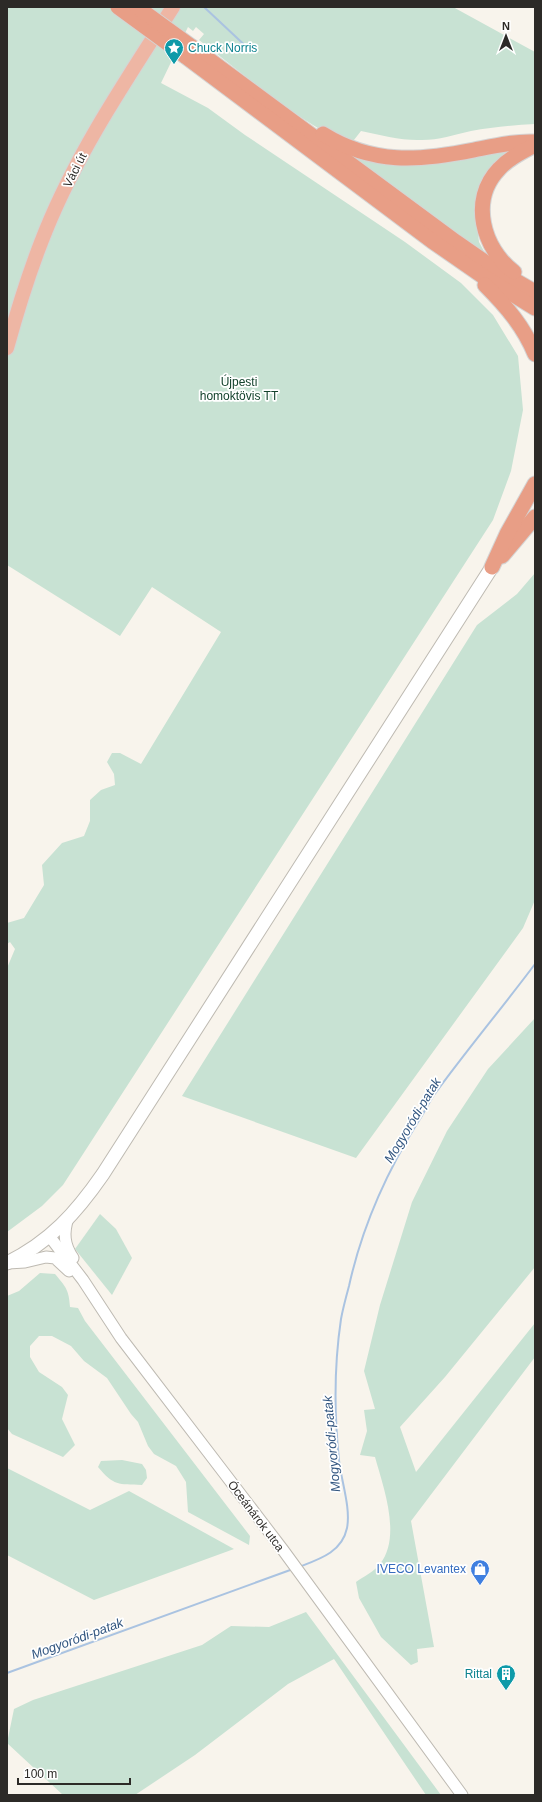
<svg xmlns="http://www.w3.org/2000/svg" width="542" height="1802" font-family="Helvetica,sans-serif">
	<rect width="100%" height="100%" fill="#f8f4ec"/>
	<!-- green -->
	<g fill="#c8e2d3">
		<path d="M7 7H453L535 52V124C514 125 492 127 471 131 454 135 439 140 422 140 402 141 381 135 361 131L350 145C295 120 248 77 199 40L204 34 196 27 193 31 188 27 161 83 208 108 245 135 405 242 461 283 493 315 518 356 523 410 511 471 493 520 63 1185 42 1206 7 1232V968L15 949 10 942 7 944V923L24 918 44 885 42 865 62 843 84 836 90 821V800L101 790 115 785 114 774 107 762 112 753H120L141 764 221 632 152 587 120 636 7 565Z"/>
		<path d="M515 150 476 217 479 242 486 255 485 257 350 156 491 154Z"/>
		<path d="M535 573V900L523 928 356 1158 182 1096 477 625 517 594Z"/>
		<path d="M535 1018V1267L445 1377 400 1427 416 1472 535 1323V1357L411 1521 434 1647 417 1649 418 1662 411 1665 381 1637 359 1598 356 1582C363 1577 375 1571 380 1564 402 1537 383 1486 375 1457L360 1455 367 1431 364 1410 375 1409 364 1371 380 1305 412 1202 447 1131 488 1069Z"/>
		<path d="M100 1214 116 1229 132 1258 112 1295 75 1249Z"/>
		<path d="M40 1273 55 1274C66 1287 69 1290 70 1307L78 1308 85 1321 250 1536 249 1545 188 1512 186 1482 176 1466 154 1454 148 1446 138 1422 131 1414 107 1378 84 1361 71 1346 52 1336H39L30 1346V1357L39 1372 62 1387 68 1395 62 1419 75 1445 63 1457 12 1434 7 1428V1296L19 1291Z"/>
		<path d="M122 1460 142 1464 146 1470 147 1478 142 1485C118 1484 114 1486 98 1467L101 1461Z"/>
		<path d="M7 1468 90 1510 129 1491 234 1549 94 1600 7 1555Z"/>
		<path d="M306 1612 441 1795H426L334 1659 288 1684 195 1755 135 1795H63L7 1743 14 1709 33 1700 202 1645 231 1626 269 1627Z"/>
	</g>
	<g fill="none" stroke-linecap="round" stroke-linejoin="round">
		<!-- stream -->
		<g stroke="#aac3e1" stroke-width="2">
			<path d="M191 7H192"/>
			<path d="M204 7 252 52"/>
			<path d="M299 1567C320 1559 342 1552 347 1528 351 1508 341 1480 339 1460 334 1412 334 1366 341 1319 343 1308 346 1297 349 1286 362 1227 386 1173 418 1122 424 1113 428 1104 434 1095 466 1051 502 1008 535 964"/>
			<path d="M7 1673 293 1569"/>
		</g>
		<defs>
			<g id="tertiary">
				<path d="M68 1218C63 1233 64 1245 73 1258"/>
				<path d="M50 1237 83 1280 121 1338 283 1550 462 1795"/>
				<path d="M8 1263 25 1262 46 1257 55 1258 69 1271"/>
			</g>
			<path id="secondary" d="M7 1263C50 1242 76 1213 103 1174L492 567"/>
			<path id="primary" d="M7 348C18 308 30 269 46 230 78 151 127 79 173 7"/>
			<g id="trunk">
				<path d="M192 47 456 242 495 269 535 292"/>
				<path d="M185 56 432 241 484 277 535 308"/>
				<path d="M323 134C373 165 419 161 474 150 494 146 515 141 535 142"/>
				<path d="M514 272C483 249 469 200 499 169 509 158 522 152 535 145"/>
				<path d="M485 285C506 306 524 327 535 354"/>
				<path d="M502 556 535 517"/>
				<path d="M492 567 507 534 535 484"/>
			</g>
		</defs>
		<!-- tertiary casing -->
		<use href="#tertiary" stroke="#bebab2" stroke-width="13"/>
		<!-- secondary casing -->
		<use href="#secondary" stroke="#bebab2" stroke-width="15"/>
		<!-- primary casing -->
		<use href="#primary" stroke="#d5d4d4" stroke-width="16"/>
		<!-- trunk casing -->
		<use href="#trunk" stroke="#d5d4d4" stroke-width="17"/>
		<!-- tertiary -->
		<use href="#tertiary" stroke="#fff" stroke-width="11"/>
		<!-- secondary -->
		<use href="#secondary" stroke="#fff" stroke-width="13"/>
		<!-- primary -->
		<use href="#primary" stroke="#eeb6a4" stroke-width="14"/>
		<!-- trunk -->
		<use href="#trunk" stroke="#e89e86" stroke-width="15"/>
		<defs>
			<g id="trunk-bridge">
				<path d="M118 7 185 56"/>
				<path d="M137 7 192 47"/>
			</g>
		</defs>
		<!-- trunk-bridge casing -->
		<use href="#trunk-bridge" stroke="#d5d4d4" stroke-width="17" stroke-linecap="butt"/>
		<!-- trunk-bridge -->
		<use href="#trunk-bridge" stroke="#e89e86" stroke-width="15"/>
	</g>
	<!-- icons -->
	<defs>
		<symbol id="sight-pin" viewBox="-11 -11 22 30"><path d="M0 17L-7.5 6A9.5 9.5 0 1 1 7.5 6Z" fill="#0f9aa8" stroke="#fff"/><path d="M0-6L1.8-2.2L6-1.7L2.9 1.2L3.7 5.4L0 3.3L-3.7 5.4L-2.9 1.2L-6-1.7L-1.8-2.2Z" fill="#fff"/></symbol>
		<symbol id="shop-pin" viewBox="-11 -11 22 30"><path d="M0 17L-7.5 6A9.5 9.5 0 1 1 7.5 6Z" fill="#3f7fe0" stroke="#fff"/><path d="M-5-2.5h2.3a2.7 3.5 0 0 1 5.4 0H5L5.5 6h-11ZM-1.5-2.5h3a1.5 2.3 0 0 0-3 0Z" fill="#fff"/></symbol>
		<symbol id="building-pin" viewBox="-11 -11 22 30"><path d="M0 17L-7.5 6A9.5 9.5 0 1 1 7.5 6Z" fill="#0f9aa8" stroke="#fff"/><path d="M-4-6H4V6H1V3H-1V6H-4ZM-2.5-4.3h1.7v1.8h-1.7ZM.8-4.3h1.7v1.8H.8ZM-2.5-1h1.7V.8h-1.7ZM.8-1h1.7V.8H.8Z" fill="#fff"/></symbol>
	</defs>
	<g fill-rule="evenodd">
		<use href="#sight-pin" x="163" y="37" width="22" height="30"/>
		<use href="#shop-pin" x="469" y="1558" width="22" height="30"/>
		<use href="#building-pin" x="495" y="1663" width="22" height="30"/>
	</g>
	<g text-anchor="middle" stroke-width="3.5" stroke-linejoin="round" paint-order="stroke">
		<!-- culture labels -->
		<g font-size="12" fill="#0d838f" stroke="#fff" text-anchor="start">
			<text x="188" y="52">Chuck Norris</text>
			<text x="492" y="1678" text-anchor="end">Rittal</text>
		</g>
		<!-- street labels -->
		<g font-size="12" fill="#2c2a27" stroke="#fff">
			<text transform="translate(75 170) rotate(-63)" y="4">Váci út</text>
			<text transform="translate(256 1516) rotate(53)" y="4">Óceánárok utca</text>
		</g>
		<!-- park labels -->
		<g font-size="12" fill="#14432d" stroke="#fff">
			<text x="239" y="386">Újpesti<tspan x="239" dy="14">homoktövis TT</tspan></text>
		</g>
		<!-- shop labels -->
		<g font-size="12" fill="#366cbe" stroke="#fff" text-anchor="end">
			<text x="466" y="1573">IVECO Levantex</text>
		</g>
		<!-- water labels -->
		<g font-size="13" font-style="italic" fill="#325680" stroke="#fff">
			<text transform="translate(412 1120) rotate(-59)" y="5">Mogyoródi-patak</text>
			<text transform="translate(331 1444) rotate(-95)" y="5">Mogyoródi-patak</text>
			<text transform="translate(77 1638) rotate(-20)" y="5">Mogyoródi-patak</text>
		</g>
	</g>
	<!-- border -->
	<rect width="542" height="1802" fill="none" stroke="#2c2a27" stroke-width="16"/>
	<!-- north arrow -->
	<g transform="translate(506 36)" stroke="#ffffff" stroke-width="3" paint-order="stroke">
	<path d="M0-3L7 15L0 10L-7 15Z" fill="#2c2a27"/>
	<text y="-6" font-size="11" font-weight="bold" text-anchor="middle" fill="#2c2a27">N</text>
	</g>
	<!-- scale -->
	<path d="M18 1778v6h112v-6" fill="none" stroke="#2c2a27" stroke-width="2"/>
	<text x="24" y="1778" font-size="12" fill="#2c2a27" stroke="#ffffff" stroke-width="3" paint-order="stroke">100 m</text>
</svg>
